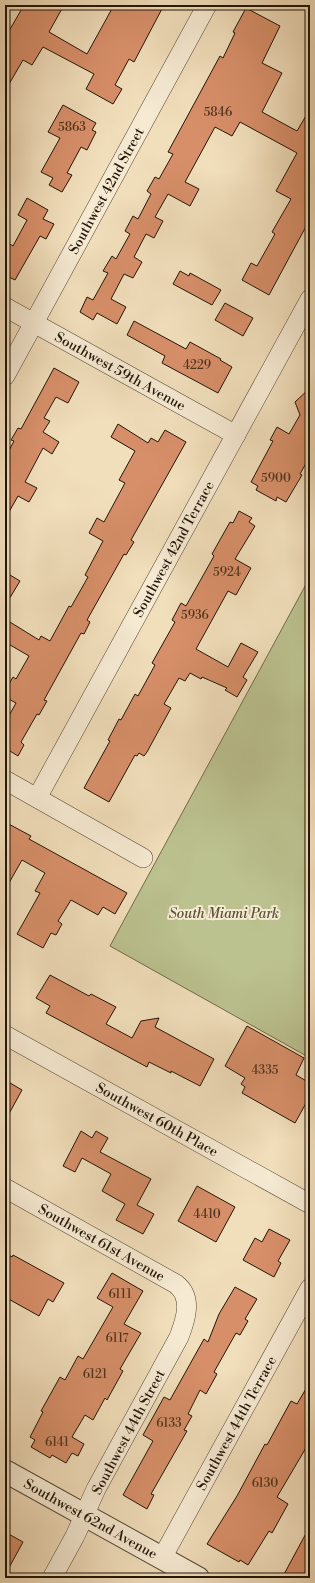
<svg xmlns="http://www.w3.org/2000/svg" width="315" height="1583" font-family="'Libre Bodoni',serif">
	<rect width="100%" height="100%" fill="#f1debb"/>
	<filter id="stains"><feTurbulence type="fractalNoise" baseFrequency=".005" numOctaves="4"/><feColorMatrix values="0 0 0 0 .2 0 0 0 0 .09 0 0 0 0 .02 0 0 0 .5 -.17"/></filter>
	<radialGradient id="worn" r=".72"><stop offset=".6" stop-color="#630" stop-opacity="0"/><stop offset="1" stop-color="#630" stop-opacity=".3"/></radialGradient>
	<!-- green -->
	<path fill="#bbc18f" stroke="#6e6b4a" d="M310 577V1058L110 946Z"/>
	<!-- building -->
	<g fill="#d78f69" stroke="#211506">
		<path d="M24 5H64L49 32 87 54 114 5H164L134 62 129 59 115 85 122 89 113 104 86 89 94 74 43 47 32 65 23 60 5 91V38Z"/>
		<path d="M246 8 280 26 262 63 282 73 262 112 297 131 310 109V219L269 295 242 280 251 263 257 266 275 234 272 232 291 199 276 191 297 153 240 122 232 136 215 127 185 182 199 189 190 206 168 194 155 217 163 221 154 238 146 234 134 257 142 262 133 278 124 274 111 299 126 307 117 324 97 313 93 320 80 312 87 297 93 300 108 273 103 271 112 256 116 259 130 234 125 231 133 216 138 219 151 194 147 191 155 177 159 179 173 154 168 152 220 56 223 58 235 33 233 32Z"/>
		<path d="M63 105 96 123 92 130 96 132 87 150 81 147 67 173 72 175 62 192 49 185 53 178 41 172 60 138 48 132Z"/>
		<path d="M27 198 48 210 43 219 54 224 46 239 40 236 15 280 5 275V241L13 246 27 220 18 215Z"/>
		<path d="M180 271 189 276 190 273 221 290 212 305 173 284Z"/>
		<path d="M225 303 253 318 243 336 215 320Z"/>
		<path d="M134 321 186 349 190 342 221 359 220 360 232 367 218 393 162 363 165 356 127 335Z"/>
		<path d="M54 368 79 382 68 403 56 397 44 418 50 421 43 432 59 442 52 454 43 448 25 482 37 488 29 502 18 496 5 519V458L14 441 11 440 18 428 21 429Z"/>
		<path d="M310 388V456L300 474 302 475 286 502 277 497 276 501 256 490 258 486 251 482 273 441 270 440 277 427 289 434 300 415 295 402Z"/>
		<path d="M118 424 148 443 151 438 158 442 165 430 186 442 131 540 134 542 126 555 124 554 87 620 90 622 84 634 81 633 44 700 47 701 39 715 37 714 21 742 24 745 18 756 5 748V723L16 703 5 697V691L13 677 16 679 29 656 5 642V619L39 640 41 636 50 641 69 606 71 607 88 577 85 575 103 541 89 533 97 518 104 522 125 483 119 480 135 451 111 437Z"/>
		<path d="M239 511 252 518 249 522 255 526 235 559 251 568 236 595 228 591 196 649 228 667 241 643 258 652 243 677 247 680 237 697 225 690 227 688 202 677 201 679 190 673 185 681 179 678 164 704 171 708 147 752 144 756 139 753 137 756 135 755 109 802 84 788 110 741 108 740 119 719 121 720 135 694 138 696 155 665 152 663 175 622 172 620 181 603 186 606 214 556 212 554 230 522 233 523Z"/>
		<path d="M5 572 20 581 5 606Z"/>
		<path d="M5 822 31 836 29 839 127 893 115 914 103 907 98 915 71 900 58 921 62 924 56 935 51 933 43 948 17 934 40 893 35 891 45 873 22 860 5 890Z"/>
		<path d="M50 975 89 996 91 994 116 1007 106 1024 132 1038 141 1021 159 1018 155 1027 214 1059 200 1086 171 1071V1073L149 1062 147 1067 46 1013 50 1006 36 998Z"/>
		<path d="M247 1026 304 1058 296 1075 310 1083V1096L295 1123 242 1093 245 1087 241 1084 245 1078 225 1066Z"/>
		<path d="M5 1080 22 1090 5 1121Z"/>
		<path d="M81 1131 92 1138 96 1131 108 1138 100 1152 151 1179 137 1205 154 1214 143 1234 116 1220 125 1204 102 1191 111 1174 82 1158 75 1172 63 1166Z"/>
		<path d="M197 1186 235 1207 216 1242 178 1221Z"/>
		<path d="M269 1229 290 1240 278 1261 281 1263 274 1277 243 1260 255 1238 262 1242Z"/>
		<path d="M5 1253 12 1257 13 1255 64 1283 53 1302 48 1299 39 1316 5 1297Z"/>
		<path d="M112 1273 143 1291 124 1324 141 1333 120 1369 123 1371 107 1400 105 1398 93 1420 85 1415 72 1437 84 1444 78 1456 72 1453 66 1463 52 1455 50 1458 31 1447 35 1440 30 1437 43 1412 41 1411 60 1377 65 1380 78 1356 83 1359 113 1307 97 1298Z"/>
		<path d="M235 1287 257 1299 245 1319 248 1321 240 1335 236 1333 214 1372 217 1374 206 1394 200 1390 188 1414 192 1416 184 1430 187 1431 151 1494 154 1495 147 1509 123 1495 153 1441 143 1435 164 1397 170 1400 204 1339 208 1342 219 1314Z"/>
		<path d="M310 1382V1441L277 1497 288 1504 272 1533 269 1531 248 1565 240 1560 239 1562 207 1544 237 1496 265 1444 267 1445 291 1401 297 1404Z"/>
		<path d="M310 1526V1578H282Z"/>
		<path d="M5 1532 23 1542 5 1575Z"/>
	</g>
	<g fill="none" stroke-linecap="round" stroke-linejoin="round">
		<defs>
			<g id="minor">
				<path id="s1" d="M5 307 236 435"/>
				<path id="s2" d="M5 376 207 5"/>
				<path d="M5 780 143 858"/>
				<path id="s3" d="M37 798 310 299"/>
				<path id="s4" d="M5 1035 310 1204"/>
				<path id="s5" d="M5 1188 176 1284C193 1297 186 1319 179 1337L96 1489 75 1536 52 1578"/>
				<path id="s6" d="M162 1558 310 1288"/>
			</g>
			<g id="tertiary">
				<path id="s7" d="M5 1471 198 1578"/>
			</g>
		</defs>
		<!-- minor casing -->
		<use href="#minor" stroke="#554733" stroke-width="20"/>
		<!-- tertiary casing -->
		<use href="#tertiary" stroke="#554733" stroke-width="24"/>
		<!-- minor -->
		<use href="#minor" stroke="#f6ead3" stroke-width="19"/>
		<!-- tertiary -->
		<use href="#tertiary" stroke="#f6ead3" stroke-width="22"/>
	</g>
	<g text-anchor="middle" stroke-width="4" stroke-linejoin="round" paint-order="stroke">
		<!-- number labels -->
		<g font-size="12" fill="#4e341f">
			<text x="218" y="116">5846</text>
			<text x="72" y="131">5863</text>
			<text x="197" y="369">4229</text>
			<text x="276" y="482">5900</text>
			<text x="227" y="576">5924</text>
			<text x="195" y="619">5936</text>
			<text x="265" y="1074">4335</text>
			<text x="207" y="1218">4410</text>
			<text x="120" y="1298">6111</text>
			<text x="117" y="1342">6117</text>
			<text x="95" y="1378">6121</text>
			<text x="169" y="1427">6133</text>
			<text x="57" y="1446">6141</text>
			<text x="265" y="1487">6130</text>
		</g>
		<!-- street labels -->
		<g font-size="14" fill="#211506" stroke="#f6ead3">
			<text dy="5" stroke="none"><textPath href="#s2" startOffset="211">Southwest 42nd Street</textPath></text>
			<text dy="5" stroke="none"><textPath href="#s1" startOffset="132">Southwest 59th Avenue</textPath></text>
			<text dy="5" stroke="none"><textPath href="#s3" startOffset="284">Southwest 42nd Terrace</textPath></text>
			<text dy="5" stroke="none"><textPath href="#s4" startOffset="174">Southwest 60th Place</textPath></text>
			<text dy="5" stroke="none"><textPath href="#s5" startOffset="111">Southwest 61st Avenue</textPath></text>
			<text dy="5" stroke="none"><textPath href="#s6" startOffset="154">Southwest 44th Terrace</textPath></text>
			<text transform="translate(128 1432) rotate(-62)" y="5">Southwest 44th Street</text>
			<text dy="5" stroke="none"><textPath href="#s7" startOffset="98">Southwest 62nd Avenue</textPath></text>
		</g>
		<!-- park labels -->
		<g font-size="14" font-style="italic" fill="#575136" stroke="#f6ead3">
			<text x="224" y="918">South Miami Park</text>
		</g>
	</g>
	<!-- margin -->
	<rect width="315" height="1583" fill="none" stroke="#f1debb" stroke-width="20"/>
	<rect x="6" y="6" width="303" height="1571" fill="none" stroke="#211506" stroke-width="2"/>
	<rect x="10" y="10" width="295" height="1563" fill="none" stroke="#211506"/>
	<rect width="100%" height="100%" filter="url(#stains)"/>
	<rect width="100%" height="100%" fill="url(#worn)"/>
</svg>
